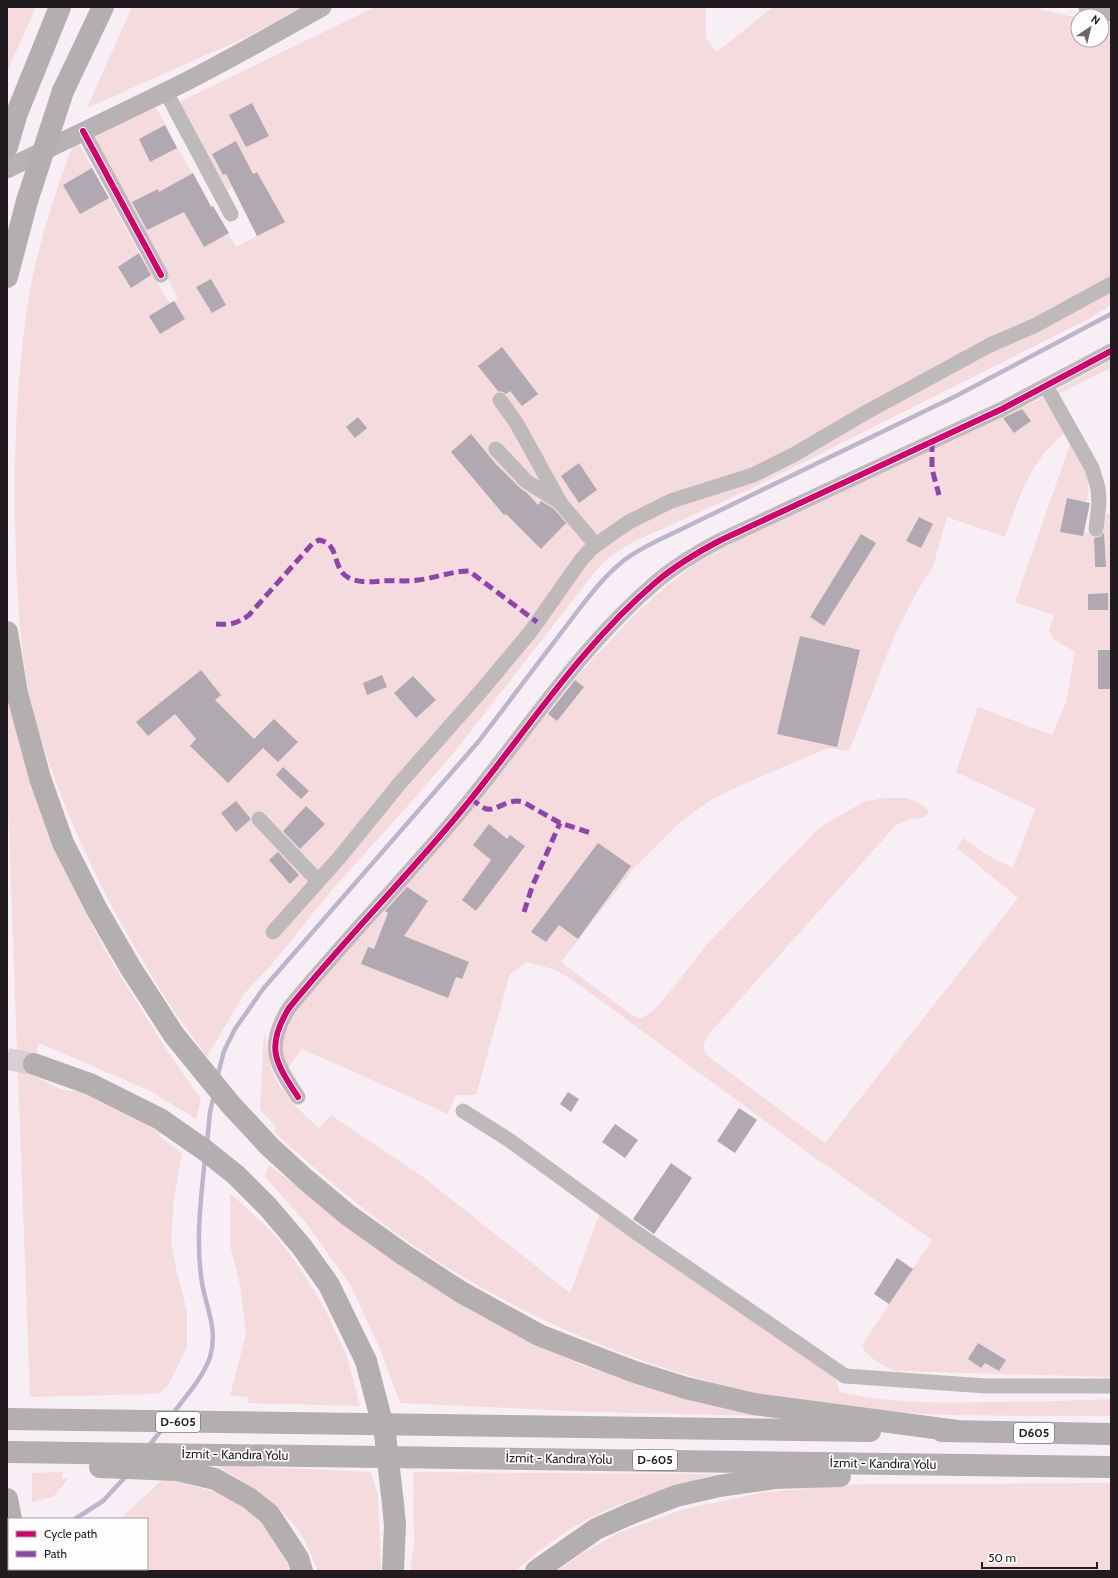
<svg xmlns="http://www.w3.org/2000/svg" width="1118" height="1578" font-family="Cabin,sans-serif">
	<rect width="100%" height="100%" fill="#f8eff6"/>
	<!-- green -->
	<g fill="#f5dbde" fill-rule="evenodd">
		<path d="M7 7H36L7 72Z"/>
		<path d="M132 7H302L245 38 199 58 87 108Z"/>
		<path d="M375 7H706V38L717 52 773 7H1031L1078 18V40H1102V24L1111 26V305L1089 319 742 493 633 542 612 555 598 568 460 745 413 800 332 890 272 964 244 994 207 1057C194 1039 180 1020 168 1002 158 987 149 971 140 956 95 880 57 799 34 714 21 664 18 611 16 560 13 473 15 377 30 290 39 241 55 194 72 147L79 144 139 253 170 303 178 299 93 138 156 107C180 155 209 200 236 247L257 236 232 186 227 191 179 102Z"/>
		<path d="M1111 360V368L1058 394 1059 389Z"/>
		<path d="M1044 397 1065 432C1055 442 1045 451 1038 462 1022 485 1014 512 1005 537L947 517 933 567 918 590 896 632 849 751 829 748 766 774 712 799 679 823 635 867 561 962 632 1015 639 1018 645 1016 654 1010 673 988 707 944 819 828 863 802 884 798H906L917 802 926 808 929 813 925 817 911 819 896 825 708 1035C701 1047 703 1051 713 1060L825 1143 1018 898 957 848 963 838 987 855 1013 868 1035 809 956 772 978 707 1052 735 1066 702 1075 652 1053 639 1049 630 1054 615 1015 602 1071 441C1083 464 1092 475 1087 502L1067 498 1061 532 1083 536 1084 532 1104 534V521L1106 514H1111V1377L895 1371C881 1365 870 1359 862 1347L865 1340 932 1240 814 1157 578 984 556 970 527 962 510 974 476 1095H456L448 1114 302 1049 287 1069C285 1064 282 1059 281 1054 279 1037 289 1021 296 1008L436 853 578 675 635 614 670 583 698 562 736 541ZM1094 545H1105L1106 567H1095ZM1088 594H1108V609L1089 610ZM1098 650H1111V689H1098Z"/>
		<path d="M7 697 48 836 80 903 113 964 161 1041 201 1100 196 1119 150 1091 39 1043 32 1075 60 1089 80 1092 125 1112 161 1133 159 1136 182 1153 174 1198 171 1242 176 1268 187 1311V1347L169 1384 158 1394 30 1397 7 781Z"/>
		<path d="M264 1030C266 1041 267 1053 270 1064 278 1091 299 1110 319 1128L331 1115 423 1177 570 1293 599 1215 836 1378 840 1392C886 1403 935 1403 983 1402 1025 1402 1068 1401 1111 1399V1416C1008 1415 902 1419 800 1402 660 1378 513 1317 397 1234 354 1203 314 1168 274 1132L276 1127 260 1109Z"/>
		<path d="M269 1165 397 1263 468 1309 524 1338 582 1365 624 1379 668 1393 760 1416 595 1412 400 1403 380 1349 351 1286 306 1223 265 1177Z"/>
		<path d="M230 1193 271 1231 296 1262 325 1309 347 1356 360 1406 248 1403 249 1397 230 1396 246 1334 240 1285 230 1245Z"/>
		<path d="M214 1465 371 1472 378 1495 381 1571H318C312 1559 306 1540 298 1530 275 1499 247 1482 214 1465Z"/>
		<path d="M62 1472V1479L69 1478 53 1497 32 1502V1473Z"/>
		<path d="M413 1472 715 1474C683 1484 650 1493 619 1505 581 1520 546 1543 516 1571H410L414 1543Z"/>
		<path d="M164 1478 225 1495 258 1518 276 1540 287 1562 290 1571H34V1569H147V1519H120Z"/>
		<path d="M1111 1483V1571H557L581 1554 618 1533 681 1510 764 1492 868 1484Z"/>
	</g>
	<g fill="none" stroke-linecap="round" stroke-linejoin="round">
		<!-- stream -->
		<g stroke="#bcb5cc" stroke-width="4.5">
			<path d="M217 1078 224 1051 235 1029 263 989 479 741 583 604C595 589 607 574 622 562 634 552 649 545 663 538L956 396 1111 314"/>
			<path d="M207 1143 210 1112 214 1095"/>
			<path d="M172 1415C185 1397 203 1378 210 1357 219 1326 204 1305 201 1276 196 1236 201 1199 205 1158"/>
			<path d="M148 1447 163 1428"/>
			<path d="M75 1519 103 1501 128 1474"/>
			<path d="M7 1535H9"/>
		</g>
	</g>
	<!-- building -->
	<g fill="#b0a9b1">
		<path d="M252 103 269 136 246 147 229 115Z"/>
		<path d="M165 125 177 148 150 162 139 139Z"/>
		<path d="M236 141 253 174 257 172 285 222 257 236 226 174 223 175 212 154Z"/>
		<path d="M92 168 109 198 80 214 63 185Z"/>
		<path d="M193 173 211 207 213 206 229 233 204 247 184 212 147 230 132 202 158 189 159 192Z"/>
		<path d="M139 253 151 275 131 288 118 267Z"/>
		<path d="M211 279 226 305 212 313 196 287Z"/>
		<path d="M174 301 185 319 160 334 149 316Z"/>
		<path d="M502 347 538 394 522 406 510 391 506 394 503 392 498 391 478 366Z"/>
		<path d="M1022 409 1031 421 1014 433 1003 418Z"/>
		<path d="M358 417 367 428 355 438 346 427Z"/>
		<path d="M471 434 495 463 519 487 527 493 538 505 541 501 554 509 566 523 541 549 506 514 504 515 451 452Z"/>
		<path d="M579 463 597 490 579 503 561 476Z"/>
		<path d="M1067 498 1090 503 1083 536 1060 532Z"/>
		<path d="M919 517 933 524 921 548 906 541Z"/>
		<path d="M1104 532 1106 567H1095L1094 538 1100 537Z"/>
		<path d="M861 534 876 543 824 626 810 617Z"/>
		<path d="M1108 593V610H1088V594Z"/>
		<path d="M800 636 860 650 837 747 777 734Z"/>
		<rect x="1098" y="650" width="13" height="39"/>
		<path d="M201 670 221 695 215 700 254 739 274 719 298 742 278 762 263 748 228 783 190 746 196 739 175 714 148 736 136 722Z"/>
		<path d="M382 675 387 687 367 695 363 683Z"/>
		<path d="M413 676 436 700 416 718 394 693Z"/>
		<path d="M575 680 584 687 557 721 548 714Z"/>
		<path d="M283 767 309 791 301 799 276 775Z"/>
		<path d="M236 801 250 818V820L236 832 221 813Z"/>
		<path d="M306 806 325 824 300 849 283 831Z"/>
		<path d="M489 824 507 839 510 835 525 846 476 911 462 900 491 860 473 845Z"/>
		<path d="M598 843 631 866 578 939 559 925 546 942 531 932Z"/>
		<path d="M278 852 299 875 290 884 269 860Z"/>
		<path d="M407 887 428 901 404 936 469 962 462 979 456 977 448 998 361 964 368 947 374 949 388 913 385 911Z"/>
		<path d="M568 1092 579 1099 571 1112 560 1104Z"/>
		<path d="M739 1108 757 1120 735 1153 717 1141Z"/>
		<path d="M615 1124 638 1140 625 1158 602 1142Z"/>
		<path d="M671 1163 692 1178 654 1234 633 1219Z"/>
		<path d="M897 1258 913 1269 889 1304 874 1294Z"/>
		<path d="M978 1343 1006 1360 999 1371 985 1363 981 1368 968 1359Z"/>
	</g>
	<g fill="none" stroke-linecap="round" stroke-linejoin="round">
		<!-- highway-tunnel -->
		<path stroke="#d8cfd6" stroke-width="22" stroke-dasharray="22 11" stroke-linecap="butt" d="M7 1059 34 1064"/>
		<!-- minor -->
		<g stroke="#bebabc" stroke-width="15">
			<path d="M166 92 231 214"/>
			<path d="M83 131 161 275"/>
			<path d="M1046 386 1092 468 1098 488 1099 503 1096 529"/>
			<path d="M500 400 517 424 561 504 596 545"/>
			<path d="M496 449 526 481 559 502"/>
			<path d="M259 819 318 881"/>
			<path d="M273 932 339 858 400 783 481 691 531 631 581 560 591 549 607 537 629 522 671 501 753 475 795 454 863 414 990 345 1036 325 1111 284"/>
			<path d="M298 1097C275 1062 265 1047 289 1008 341 944 399 885 452 822 520 742 576 650 656 582 676 565 698 552 721 540L1002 409 1111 351"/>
			<path d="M463 1111 509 1140 634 1231 845 1376 986 1386H1111"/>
		</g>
		<!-- major -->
		<g stroke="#b7b3b5" stroke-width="19">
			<path d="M1088 7 1111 12"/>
			<path d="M7 169C59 143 112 118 165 92 219 66 270 36 322 7"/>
		</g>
		<!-- highway -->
		<g stroke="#b3aeb0" stroke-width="22">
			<path d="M63 91 103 7"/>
			<path d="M7 147 17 113 60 7"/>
			<path d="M7 277 27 201"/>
			<path d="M7 632 17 693 40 778 63 843 96 908 130 967 174 1035 231 1105 270 1147 305 1179 348 1215 404 1255 461 1292 539 1335 585 1353 635 1372 686 1388 754 1404 957 1431"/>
			<path d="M34 1064 90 1084 160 1119 206 1151 236 1175 268 1207 302 1247 329 1285 366 1361"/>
			<path d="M7 1419 870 1431"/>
			<path d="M942 1431 1111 1434"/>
			<path d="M7 1452 1111 1467"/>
			<path d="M100 1467 177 1470 215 1479 249 1498 269 1514 298 1558 302 1571"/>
			<path d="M7 1499 11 1519"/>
			<path d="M20 1569V1571"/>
			<path d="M393 1571 395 1525 393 1504"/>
			<path d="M536 1571 596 1529 632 1513 676 1496 719 1486 775 1478 840 1476"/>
		</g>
		<!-- highway-bridge -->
		<g stroke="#b3aeb0" stroke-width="22">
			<path d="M27 201 63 91"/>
			<path d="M366 1361 385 1434 393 1504"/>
		</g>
		<!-- quiet -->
		<g stroke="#8e44ad" stroke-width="5" stroke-dasharray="10 5" stroke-linecap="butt">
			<path d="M932 442V469L939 495"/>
			<path d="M216 624C231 625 236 624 249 615L312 544 319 540C341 544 331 569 349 578 359 583 371 582 382 581 394 580 406 582 418 580 436 578 452 571 469 571L537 622"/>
			<path d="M471 798C475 801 479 806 484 808 495 814 507 797 523 802L560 823 591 833"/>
			<path d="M524 912 532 887 560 823"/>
		</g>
		<defs>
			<g id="cycleway">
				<path d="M83 131 161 275"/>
				<path d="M298 1097C275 1062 265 1047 289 1008 341 944 399 885 452 822 520 742 576 650 656 582 676 565 698 552 721 540L1002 409 1111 351"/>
			</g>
		</defs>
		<!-- cycleway casing -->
		<use href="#cycleway" stroke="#fefefe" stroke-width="8"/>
		<!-- cycleway -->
		<use href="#cycleway" stroke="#d6006c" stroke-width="6"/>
	</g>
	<g text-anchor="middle" stroke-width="3.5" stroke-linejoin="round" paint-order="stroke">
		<!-- shield labels -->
		<g fill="#fefefe" stroke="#635f62" stroke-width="1">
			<rect x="156" y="1412" width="44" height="20" rx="3"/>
			<rect x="1014" y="1423" width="40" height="20" rx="3"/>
			<rect x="633" y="1450" width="44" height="20" rx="3"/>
		</g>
		<g font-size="12" font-weight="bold" fill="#211b1f">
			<text x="178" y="1426">D-605</text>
			<text x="1034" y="1437">D605</text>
			<text x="655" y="1464">D-605</text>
		</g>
		<!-- street labels -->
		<g font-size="13" fill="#211b1f" stroke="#fefefe">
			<text transform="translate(235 1454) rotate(1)" y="5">İzmit - Kandıra Yolu</text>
			<text transform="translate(559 1458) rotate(1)" y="5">İzmit - Kandıra Yolu</text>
			<text transform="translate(883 1463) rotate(1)" y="5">İzmit - Kandıra Yolu</text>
		</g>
	</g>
	<!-- border -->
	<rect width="1118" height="1578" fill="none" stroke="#211b1f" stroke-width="16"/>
	<!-- legend -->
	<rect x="8" y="1518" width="140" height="52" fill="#fefefe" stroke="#a6a3a5"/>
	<rect x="16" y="1531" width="20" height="6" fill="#d6006c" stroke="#a6a3a5"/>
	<text x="44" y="1538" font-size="12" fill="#211b1f">Cycle path</text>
	<rect x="16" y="1551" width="20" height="6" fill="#8e44ad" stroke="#a6a3a5"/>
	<text x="44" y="1558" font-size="12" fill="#211b1f">Path</text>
	<!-- north arrow -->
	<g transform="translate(1090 28) rotate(35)"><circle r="19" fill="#fefefe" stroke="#a6a3a5"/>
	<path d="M0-3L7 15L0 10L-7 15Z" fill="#6c656a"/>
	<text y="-6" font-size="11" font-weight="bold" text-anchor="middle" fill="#211b1f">N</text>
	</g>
	<!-- scale -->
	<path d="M982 1562v6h115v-6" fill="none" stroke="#211b1f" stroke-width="2"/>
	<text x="988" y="1562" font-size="12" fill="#211b1f" stroke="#fefefe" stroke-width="3" paint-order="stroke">50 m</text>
</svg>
